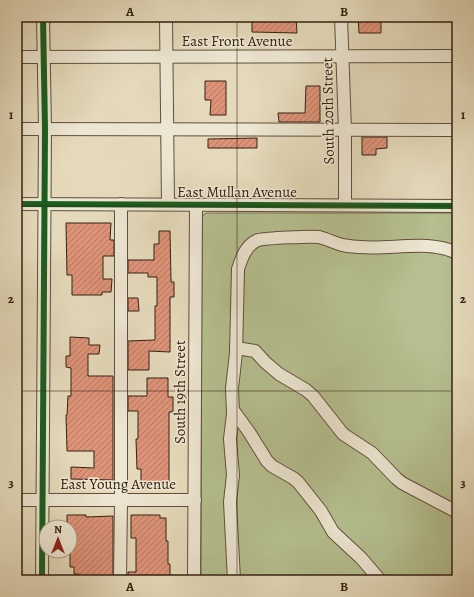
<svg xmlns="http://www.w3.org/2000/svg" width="474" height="597" font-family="Alegreya,serif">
	<defs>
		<pattern id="building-hatch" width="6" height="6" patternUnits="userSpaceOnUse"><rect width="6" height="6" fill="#de9378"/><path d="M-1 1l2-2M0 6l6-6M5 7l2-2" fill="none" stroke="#b57861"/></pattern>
	</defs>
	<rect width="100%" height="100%" fill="#e4d9ba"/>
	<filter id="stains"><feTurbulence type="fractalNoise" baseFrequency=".005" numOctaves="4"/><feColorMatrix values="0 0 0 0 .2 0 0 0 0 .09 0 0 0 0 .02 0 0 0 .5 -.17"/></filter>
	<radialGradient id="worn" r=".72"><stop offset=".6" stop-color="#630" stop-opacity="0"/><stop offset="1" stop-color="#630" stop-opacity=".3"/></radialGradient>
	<!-- green -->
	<path fill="#b5bf8f" stroke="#757050" d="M207 213H457V580H201L202 218 204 214Z"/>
	<!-- building -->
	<g fill="url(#building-hatch)" stroke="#352112">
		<path d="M252 17H296L297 33 252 32Z"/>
		<path d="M358 17H381V33H359Z"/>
		<path d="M205 81H226V115H210L211 100H205Z"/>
		<path d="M306 86H320V122H279L278 113H305Z"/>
		<path d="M362 137H387V148L376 149V155H362Z"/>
		<path d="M257 138V148H208V139Z"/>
		<path d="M66 223H111L110 240H114V256H103V279H112L111 292H102V295H72V275H67Z"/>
		<path d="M159 231H170L171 282H174V297H170V352L149 351V370H128V341L155 340V306H157V277H148V273H128V260H154V244H159Z"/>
		<path d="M128 298H138L139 311H128Z"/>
		<path d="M70 337 89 338V345H100L99 354H88V376H113V480L71 479V467L94 468V451H67L66 415H67L68 396H71V368L66 367V356H70Z"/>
		<path d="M147 378H168V397H173V412H169V487L141 488V469H137L136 439H138V411H128V396H147Z"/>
		<path d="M67 515H86V517L113 516V578H104V576H79V574H74V567H70V527H67Z"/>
		<path d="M131 515H160V518H166V541H168V564H170V577L142 578V580H128V572H136V538H131Z"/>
	</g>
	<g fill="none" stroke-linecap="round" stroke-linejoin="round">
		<defs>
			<g id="minor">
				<path d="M166 17 168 204"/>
				<path d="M341 17 345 130V205"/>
				<path d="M17 57 457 56"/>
				<path d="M17 129 457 130"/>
				<path d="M17 204 457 206"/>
				<path d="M236 348 255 351 265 362 279 374 306 390 313 396 343 434 372 453 396 478 402 483 457 512"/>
				<path d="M233 410 249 432 267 461 272 466 293 478 298 482 321 511 333 532 361 558 380 580"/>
				<path d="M17 500H195"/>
				<path d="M42 580 45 129 43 17"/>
				<path d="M120 580 121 500V204"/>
				<path d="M194 580 196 205"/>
				<path d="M234 580 230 502 233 475 230 439 233 414 232 388 236 353 238 269C242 257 246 245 258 240 267 238 310 236 319 237 327 239 335 243 342 245 348 246 355 247 361 247 390 250 429 239 457 253"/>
			</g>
		</defs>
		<!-- minor casing -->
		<use href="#minor" stroke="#614f3c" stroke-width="14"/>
		<!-- minor -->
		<use href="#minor" stroke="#ede6d2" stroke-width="12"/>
		<defs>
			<g id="cycleway">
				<path d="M17 204 457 206"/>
				<path d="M42 580 45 129 43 17"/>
			</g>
		</defs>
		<!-- cycleway casing -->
		<use href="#cycleway" stroke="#ede6d2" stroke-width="8"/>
		<!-- cycleway -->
		<use href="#cycleway" stroke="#1b5e20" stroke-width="6"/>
	</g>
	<!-- grid -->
	<path fill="none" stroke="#352112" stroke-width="1" stroke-opacity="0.55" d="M237 17V580M17 206H457M17 391H457"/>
	<g text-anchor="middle" stroke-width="3" stroke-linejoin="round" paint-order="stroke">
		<!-- street labels -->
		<g font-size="15" fill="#352112" stroke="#ede6d2">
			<text x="237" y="46">East Front Avenue</text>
			<text transform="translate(328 111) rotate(-91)" y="5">South 20th Street</text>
			<text x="237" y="197">East Mullan Avenue</text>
			<text transform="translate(180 392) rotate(-90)" y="5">South 19th Street</text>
			<text x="118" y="489">East Young Avenue</text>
		</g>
	</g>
	<!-- margin -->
	<rect width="474" height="597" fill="none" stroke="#e4d9ba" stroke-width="44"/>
	<!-- north arrow -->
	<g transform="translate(58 539)"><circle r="19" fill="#ede6d2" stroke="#a39785"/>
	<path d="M0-3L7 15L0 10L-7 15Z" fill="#8f2418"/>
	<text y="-6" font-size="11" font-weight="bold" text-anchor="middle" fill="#352112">N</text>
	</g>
	<rect x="22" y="22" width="430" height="553" fill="none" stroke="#352112" stroke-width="1.5"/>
	<g font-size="13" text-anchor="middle" font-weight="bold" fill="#352112">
		<text x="130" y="16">A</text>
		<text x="344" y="16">B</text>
		<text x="11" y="119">1</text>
		<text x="463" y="119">1</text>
		<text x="11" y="303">2</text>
		<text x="463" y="303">2</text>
		<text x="11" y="487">3</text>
		<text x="463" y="487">3</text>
		<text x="130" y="591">A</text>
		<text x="344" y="591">B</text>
	</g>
	<rect width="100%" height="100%" filter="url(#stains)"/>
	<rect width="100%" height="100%" fill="url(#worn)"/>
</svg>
